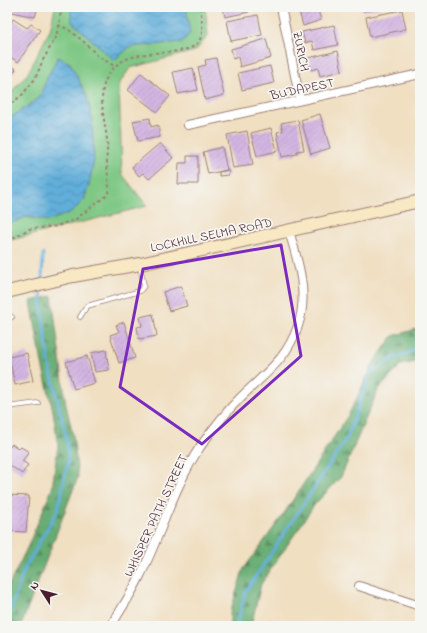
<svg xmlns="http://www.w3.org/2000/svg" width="427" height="633" font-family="'Indie Flower',sans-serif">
	<defs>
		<pattern id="forest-firs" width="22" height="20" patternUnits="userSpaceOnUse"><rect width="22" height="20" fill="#66ac72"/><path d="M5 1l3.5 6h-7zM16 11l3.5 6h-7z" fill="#568b5e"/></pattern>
		<pattern id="water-waves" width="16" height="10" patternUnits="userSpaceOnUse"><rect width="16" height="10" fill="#61aeda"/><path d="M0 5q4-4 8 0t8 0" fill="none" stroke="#528db1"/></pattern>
		<pattern id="building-hatch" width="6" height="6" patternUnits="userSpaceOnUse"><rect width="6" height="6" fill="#d3b5e2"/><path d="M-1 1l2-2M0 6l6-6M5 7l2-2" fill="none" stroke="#b79bc2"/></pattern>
	</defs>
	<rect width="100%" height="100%" fill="#f6f6f2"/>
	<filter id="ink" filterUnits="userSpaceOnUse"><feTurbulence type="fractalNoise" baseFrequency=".025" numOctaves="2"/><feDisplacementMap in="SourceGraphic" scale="8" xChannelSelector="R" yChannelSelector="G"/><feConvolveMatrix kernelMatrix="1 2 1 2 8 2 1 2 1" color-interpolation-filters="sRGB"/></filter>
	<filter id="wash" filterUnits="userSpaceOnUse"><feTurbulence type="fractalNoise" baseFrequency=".012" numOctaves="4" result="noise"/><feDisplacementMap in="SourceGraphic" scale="16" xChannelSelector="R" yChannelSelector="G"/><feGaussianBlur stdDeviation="0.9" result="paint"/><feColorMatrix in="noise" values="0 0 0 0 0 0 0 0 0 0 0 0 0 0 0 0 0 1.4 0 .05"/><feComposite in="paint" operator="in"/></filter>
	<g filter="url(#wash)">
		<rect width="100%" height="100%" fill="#f0dfc1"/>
		<!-- grass -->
		<path fill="#7ec784" stroke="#647358" d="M55 7H205L208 36 195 51 130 68 119 84 122 174 147 206 7 241V97L28 73 50 30Z"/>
		<!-- forest -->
		<g fill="url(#forest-firs)" stroke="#58664e">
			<path d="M52 296 66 405 73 435 78 477 21 626H7V589L28 546 52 489 58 445 53 411 42 364 31 301Z"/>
			<path d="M420 328V361L401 365 378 390 341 477 315 504 261 584 251 626H230V613L243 570 283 515 349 414 374 362 393 336Z"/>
		</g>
		<!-- water -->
		<g fill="url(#water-waves)" stroke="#566682">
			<path d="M70 7H186L190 33 182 42 130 47 114 60 72 22Z"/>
			<path d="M58 57 70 63 87 96 92 118 94 160 89 185 84 200 72 212 48 221 26 217 7 225V120L39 98 48 76Z"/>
		</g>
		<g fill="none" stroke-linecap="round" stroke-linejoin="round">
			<!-- stream -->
			<g stroke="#61aeda" stroke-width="3">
				<path d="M42 281 43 254"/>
				<path d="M7 620 25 568 58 509 68 462 67 441 50 368 41 303 42 286"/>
				<path d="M238 626 237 624 245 593 347 438 370 373 394 358 420 348"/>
			</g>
		</g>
		<g id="blocks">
			<!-- building -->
			<g fill="url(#building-hatch)">
				<path d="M7 7H38L35 17 7 11Z"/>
				<path d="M223 7H248L249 12 225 17Z"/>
				<path d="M298 7H317L321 20 303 26Z"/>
				<path d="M362 7H380V8L363 11Z"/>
				<path d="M402 10 406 29 370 37 366 17Z"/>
				<path d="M258 15 262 35 231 41 227 21Z"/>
				<path d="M13 19 27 28 31 24 40 30 18 62 7 55V28Z"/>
				<path d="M334 25 338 45 314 50 312 41 305 43 302 32Z"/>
				<path d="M266 39 271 58 240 67 238 57 233 59 231 49Z"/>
				<path d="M338 51 342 71 320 76 318 68 311 70 308 58Z"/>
				<path d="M216 58 224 95 205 100 198 67 206 65 205 60Z"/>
				<path d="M7 62 16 69 11 76 7 72Z"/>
				<path d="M270 66 274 83 242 90 238 73Z"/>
				<path d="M193 68 198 90 178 94 173 72Z"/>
				<path d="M141 73 170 96 157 112 128 90Z"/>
				<path d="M320 114 330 148 311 154 301 120Z"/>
				<path d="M150 118 151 127 158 125 160 137 138 141 133 121Z"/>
				<path d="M298 120 304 150 297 151V154L282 157 277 132 283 131 281 123Z"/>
				<path d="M271 128 277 151 257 156 251 133Z"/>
				<path d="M247 131 253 165 233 168 227 135Z"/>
				<path d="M160 143 173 158 149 179 143 173 139 176 132 167Z"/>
				<path d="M222 147 227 170 208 174 203 152Z"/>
				<path d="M187 156H198V184H178L179 163H187Z"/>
				<path d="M228 170 229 175 219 176V172Z"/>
				<path d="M181 286 187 306 169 311 163 292Z"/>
				<path d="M153 314 157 336 139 339 137 327 142 326 140 317Z"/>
				<path d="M124 322 135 358 119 363 110 335 119 332 116 325Z"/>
				<path d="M106 350 109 370 95 372 91 353Z"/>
				<path d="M27 353 33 381 15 385 9 357Z"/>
				<path d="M87 356 95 383 74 389 66 362Z"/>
				<path d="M12 444 19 449 21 447 29 452 22 461 28 465 22 474 7 463V450Z"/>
				<path d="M7 495 29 496 26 532 7 531Z"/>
			</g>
		</g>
	</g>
	<g filter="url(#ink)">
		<use href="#blocks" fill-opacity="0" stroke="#9d7f76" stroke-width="1"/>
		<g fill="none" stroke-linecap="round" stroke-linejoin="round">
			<defs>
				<g id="service">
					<path d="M80 317 87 306 140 291 144 286 140 266"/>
					<path d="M7 319 12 317"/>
					<path d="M7 407 38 403"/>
				</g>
				<g id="minor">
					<path d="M281 7 300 100"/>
					<path d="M188 125 420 74"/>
					<path d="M359 586 420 606"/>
					<path d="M111 626C121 609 132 593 140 576 161 534 174 486 200 447 212 430 225 413 240 398 265 373 286 361 298 326 309 294 298 261 289 231"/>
				</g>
				<path id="secondary" d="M7 292 73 276 140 264 420 201"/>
			</defs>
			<!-- service casing -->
			<use href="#service" stroke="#9d7f76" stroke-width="5.5"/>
			<!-- minor casing -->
			<use href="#minor" stroke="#9d7f76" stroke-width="10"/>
			<!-- secondary casing -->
			<use href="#secondary" stroke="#9d7f76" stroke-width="14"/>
			<!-- path -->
			<g stroke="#9d7f76" stroke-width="2" stroke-dasharray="3 3" stroke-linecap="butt">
				<path d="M58 25 68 29 84 42 98 56 114 66"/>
				<path d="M7 107 22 95 35 79 43 60 56 37 60 20 61 7"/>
				<path d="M7 239 15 237 29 229 57 226 76 219 107 195 109 191C109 181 107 171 107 161 106 154 108 147 107 140 105 120 97 96 107 77 127 38 192 65 201 37 204 28 201 16 200 7"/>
			</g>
			<!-- service -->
			<use href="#service" stroke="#fff" stroke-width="4"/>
			<!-- minor -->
			<use href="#minor" stroke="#fff" stroke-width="8"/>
			<!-- secondary -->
			<use href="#secondary" stroke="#f8e8c3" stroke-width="12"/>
		</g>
	</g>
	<!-- marked area -->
	<path fill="none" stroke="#7b2cbf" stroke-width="3" stroke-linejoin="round" d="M281 245 301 356 202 444 120 387 143 269Z"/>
	<g text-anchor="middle" stroke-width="3.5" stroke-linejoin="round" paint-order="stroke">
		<!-- street labels -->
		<g font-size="13" fill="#4a1f2b" stroke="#f6f6f2">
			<text transform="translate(302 51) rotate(79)" y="5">ZURICH</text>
			<text transform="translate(302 88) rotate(-12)" y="5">BUDAPEST</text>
			<text transform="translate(211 234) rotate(-12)" y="5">LOCKHILL SELMA ROAD</text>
			<text transform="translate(155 515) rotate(-65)" y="5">WHISPER PATH STREET</text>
		</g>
	</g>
	<!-- margin -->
	<rect width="427" height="633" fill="none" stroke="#f6f6f2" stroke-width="24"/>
	<!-- north arrow -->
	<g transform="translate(42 591) rotate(306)" stroke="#f6f6f2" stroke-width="3" paint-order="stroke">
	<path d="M0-3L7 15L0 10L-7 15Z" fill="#4a1f2b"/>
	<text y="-6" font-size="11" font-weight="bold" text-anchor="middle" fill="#4a1f2b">N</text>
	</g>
</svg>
